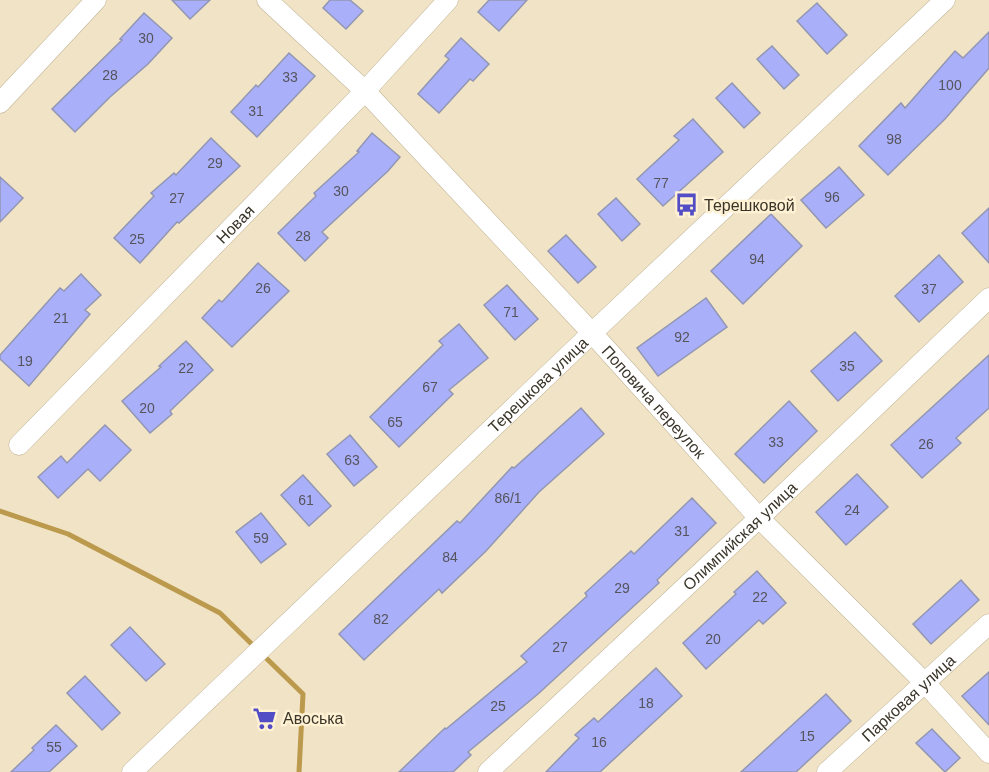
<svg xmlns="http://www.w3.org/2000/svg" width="989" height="772" font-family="Helvetica,sans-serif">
	<rect width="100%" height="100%" fill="#f1e4c6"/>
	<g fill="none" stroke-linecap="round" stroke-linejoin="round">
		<!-- stream -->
		<path stroke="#bc9a4d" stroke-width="5" d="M0 511 68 534 220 613 303 694 299 772"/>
	</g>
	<!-- building -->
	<g fill="#a9b0f9" stroke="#9296b2" stroke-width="1.5">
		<path d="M172 0H210L190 19Z"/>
		<path d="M330 0H350L363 11 346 29 323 8Z"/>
		<path d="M489 0H527L499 31 478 12Z"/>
		<path d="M817 3 847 35 827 54 797 21Z"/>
		<path d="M144 13 172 38 148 64 110 97 75 132 52 109 122 40 120 39Z"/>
		<path d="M989 32V68L945 119 888 175 859 146 901 103 905 108 955 51 963 58Z"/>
		<path d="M461 38 489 64 473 81 470 79 439 113 418 94 449 59 445 56Z"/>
		<path d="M772 46 799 75 784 89 757 59Z"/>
		<path d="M289 53 315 76 257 137 231 112 256 85 258 87Z"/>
		<path d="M732 83 760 113 744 128 716 98Z"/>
		<path d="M693 119 723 152 663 206 637 179 679 140 674 136Z"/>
		<path d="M372 133 400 157 388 171 322 232 328 238 305 261 278 233 316 196 314 193 359 152 357 151Z"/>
		<path d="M211 138 240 166 179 223 177 222 140 263 114 238 154 196 151 193 174 173 176 175Z"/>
		<path d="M839 167 864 195 826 228 801 200Z"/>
		<path d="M0 177 23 198 0 222Z"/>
		<path d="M616 198 640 224 622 241 598 214Z"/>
		<path d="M989 208V263L962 233Z"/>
		<path d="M771 214 802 246 743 304 711 271Z"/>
		<path d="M566 235 596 267 578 283 548 251Z"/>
		<path d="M939 255 963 282 919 322 895 296Z"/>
		<path d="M258 263 289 291 232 347 202 318 219 300 222 302Z"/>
		<path d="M81 274 101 295 85 310 90 314 29 386 0 359V355L60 288 64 291Z"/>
		<path d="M507 285 538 319 515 340 484 305Z"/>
		<path d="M706 298 727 327 658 376 637 348Z"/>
		<path d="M459 324 488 358 449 390 453 394 399 447 370 417 443 345 439 341Z"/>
		<path d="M855 332 882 361 838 401 811 371Z"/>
		<path d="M186 341 213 370 170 411 172 414 150 433 122 401 161 367 159 366Z"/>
		<path d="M989 355V408L956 438 961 443 922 478 891 445Z"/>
		<path d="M789 401 817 431 764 483 735 454Z"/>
		<path d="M581 408 604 434 539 492 486 551 442 593 439 589 364 660 339 634 457 521 460 523 512 467 514 468Z"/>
		<path d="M105 425 131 450 100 481 88 469 58 498 38 477 61 456 67 463Z"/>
		<path d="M350 435 377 467 354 486 327 454Z"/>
		<path d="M857 474 888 507 846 545 816 512Z"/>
		<path d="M303 475 331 506 309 526 281 495Z"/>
		<path d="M692 498 716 523 657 580 659 583 538 694 468 752 471 755 453 772H399L445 728 446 729 527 662 521 656 587 596 585 593 631 551 634 554Z"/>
		<path d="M261 513 286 544 261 563 236 532Z"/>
		<path d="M757 571 786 603 763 624 759 620 706 669 683 643 736 594 734 592Z"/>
		<path d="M961 580 979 600 931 644 913 624Z"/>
		<path d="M130 627 165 664 146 681 111 645Z"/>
		<path d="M656 668 682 696 600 772H546L579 738 575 735 594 718 598 722Z"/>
		<path d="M989 672V725L962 696Z"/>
		<path d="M85 676 120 713 102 730 67 693Z"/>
		<path d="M826 694 851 721 796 772H741Z"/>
		<path d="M56 725 77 746 49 772H11L34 750 32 748Z"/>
		<path d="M932 729 960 758 945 772 916 743Z"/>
	</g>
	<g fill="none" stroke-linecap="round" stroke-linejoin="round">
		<defs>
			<g id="minor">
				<path id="s1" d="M267 0 365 91 592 333 759 518 925 683 989 753"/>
				<path d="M0 103 96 0"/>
				<path id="s2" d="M19 445 365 91 448 0"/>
				<path id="s3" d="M132 772 592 333 945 0"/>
				<path id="s4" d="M488 772 759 518 989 298"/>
				<path id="s5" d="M827 772 989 624"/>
			</g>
		</defs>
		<!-- minor casing -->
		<use href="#minor" stroke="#c1b497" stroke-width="21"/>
		<!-- minor -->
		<use href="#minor" stroke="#fff" stroke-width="20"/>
	</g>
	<!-- icons -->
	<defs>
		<symbol id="bus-bare" viewBox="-9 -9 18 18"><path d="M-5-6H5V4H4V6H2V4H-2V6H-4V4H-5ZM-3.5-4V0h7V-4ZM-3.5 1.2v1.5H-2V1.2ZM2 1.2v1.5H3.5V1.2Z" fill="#524dc4" stroke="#fff1d3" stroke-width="2.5" paint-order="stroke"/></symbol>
		<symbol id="supermarket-bare" viewBox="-9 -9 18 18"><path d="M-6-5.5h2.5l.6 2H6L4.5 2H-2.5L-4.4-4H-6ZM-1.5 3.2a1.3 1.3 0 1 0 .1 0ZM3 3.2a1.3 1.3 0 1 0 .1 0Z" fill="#524dc4" stroke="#fff1d3" stroke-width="2.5" paint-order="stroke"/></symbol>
	</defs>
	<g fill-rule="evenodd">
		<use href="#bus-bare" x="670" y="188" width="33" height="33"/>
		<use href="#supermarket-bare" x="248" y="702" width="33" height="33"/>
	</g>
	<g text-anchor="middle" stroke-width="5" stroke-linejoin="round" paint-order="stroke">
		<!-- number labels -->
		<g font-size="14" fill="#56545d">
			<text x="146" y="43">30</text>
			<text x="110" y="80">28</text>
			<text x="290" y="82">33</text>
			<text x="950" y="90">100</text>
			<text x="256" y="116">31</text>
			<text x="894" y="144">98</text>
			<text x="215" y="168">29</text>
			<text x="661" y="188">77</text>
			<text x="341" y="196">30</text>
			<text x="832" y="202">96</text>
			<text x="177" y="203">27</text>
			<text x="303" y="241">28</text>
			<text x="137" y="244">25</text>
			<text x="757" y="264">94</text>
			<text x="263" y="293">26</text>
			<text x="929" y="294">37</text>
			<text x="511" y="317">71</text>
			<text x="61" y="323">21</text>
			<text x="682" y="342">92</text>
			<text x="25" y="366">19</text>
			<text x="847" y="371">35</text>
			<text x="186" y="373">22</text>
			<text x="430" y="392">67</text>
			<text x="147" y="413">20</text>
			<text x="395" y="427">65</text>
			<text x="776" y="447">33</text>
			<text x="926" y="449">26</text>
			<text x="352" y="465">63</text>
			<text x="508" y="503">86/1</text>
			<text x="306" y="505">61</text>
			<text x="852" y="515">24</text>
			<text x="682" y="536">31</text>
			<text x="261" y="543">59</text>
			<text x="450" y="562">84</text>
			<text x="622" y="593">29</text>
			<text x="760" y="602">22</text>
			<text x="381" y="624">82</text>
			<text x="713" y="644">20</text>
			<text x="560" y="652">27</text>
			<text x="646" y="708">18</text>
			<text x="498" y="711">25</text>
			<text x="807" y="741">15</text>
			<text x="599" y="747">16</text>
			<text x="54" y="752">55</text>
		</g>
		<!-- poi labels -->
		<g font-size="16" fill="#3a3529" stroke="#fff1d3" text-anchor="start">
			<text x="704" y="211">Терешковой</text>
			<text x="283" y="724">Авоська</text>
		</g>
		<!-- street labels -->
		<g font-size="16" fill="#3a3529" stroke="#fff1d3">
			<text dy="6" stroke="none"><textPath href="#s2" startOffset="309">Новая</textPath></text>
			<text dy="6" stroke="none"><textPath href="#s3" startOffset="561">Терешкова улица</textPath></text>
			<text dy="6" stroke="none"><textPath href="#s1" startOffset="558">Поповича переулок</textPath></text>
			<text dy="6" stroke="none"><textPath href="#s4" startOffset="345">Олимпийская улица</textPath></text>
			<text dy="6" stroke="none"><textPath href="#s5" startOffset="110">Парковая улица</textPath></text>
		</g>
	</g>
</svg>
